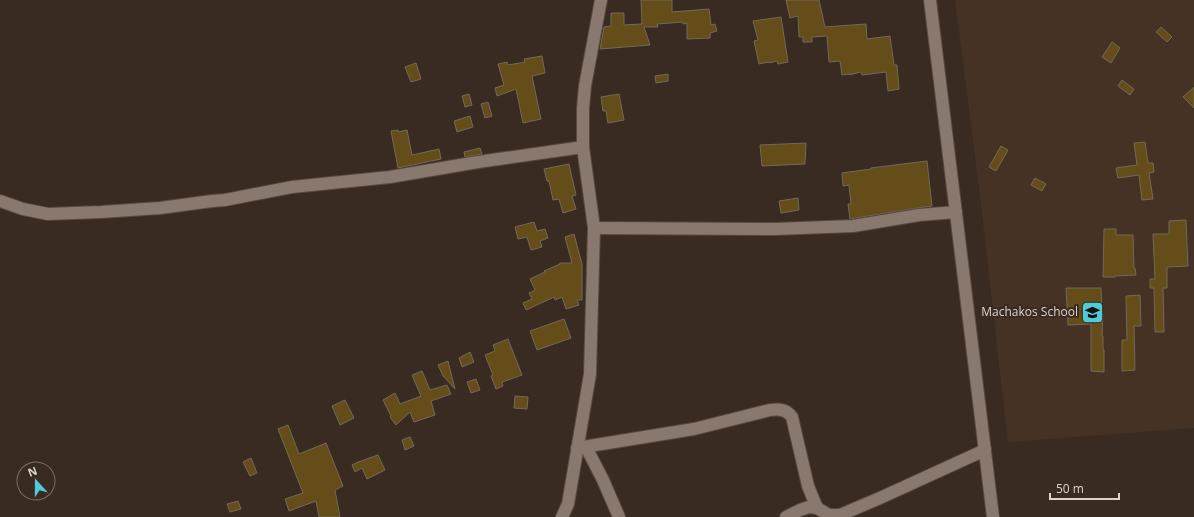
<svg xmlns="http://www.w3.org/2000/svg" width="1194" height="517" font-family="'Open Sans',sans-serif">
	<rect width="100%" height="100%" fill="#392b22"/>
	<!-- built -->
	<path fill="#453224" d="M955 0H1194V428L1008 442 980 196Z"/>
	<!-- building -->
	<g fill="#644d18" stroke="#716a59">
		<path d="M641 0H672V12L709 9 711 25 715 24 717 31 710 33V38L687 39V23L683 24V22L657 24 658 27H644L650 45 600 49 604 27 611 26V13H624V25L642 24Z"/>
		<path d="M786 0H819L825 27 866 24 867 39 890 36 894 65H897L899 89 888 91 886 72 862 75 861 72 849 75V74L842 75 840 61 829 62 827 36 812 37V42H803V37H799L798 16 790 18Z"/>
		<path d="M781 17 788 62 778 64 777 61 769 63V62L759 64 754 41 758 40 753 21Z"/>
		<path d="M1161 27 1172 37 1167 42 1156 32Z"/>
		<path d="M1112 42 1120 48 1111 63 1102 57Z"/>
		<path d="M542 56 545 73 532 76 541 119 523 123 516 89 497 96 495 88 504 85 498 64 507 62 508 65 525 62 524 59Z"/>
		<path d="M416 63 421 79 411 82 405 67Z"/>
		<path d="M668 74V81L656 83 655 76Z"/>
		<path d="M1122 80 1134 89 1130 95 1118 86Z"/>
		<path d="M1194 87V108L1183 97Z"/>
		<path d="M469 94 472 105 465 107 462 96Z"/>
		<path d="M619 94 624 120 608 123 606 111H603L601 97Z"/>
		<path d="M488 102 492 116 485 118 481 104Z"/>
		<path d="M470 116 473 127 457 132 454 121Z"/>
		<path d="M398 130V132L407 130 412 155 439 149 441 159 398 168 391 131Z"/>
		<path d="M1145 142 1148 163H1153L1154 172 1149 173 1153 199 1142 200 1139 175 1118 178 1116 168 1137 165 1134 143Z"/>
		<path d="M806 143 805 164 762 166 760 145Z"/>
		<path d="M1001 146 1008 150 996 171 989 167Z"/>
		<path d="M480 148 482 154 465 157 464 152Z"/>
		<path d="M927 161 932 206 918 208 850 219 848 204H851L849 185 843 186 842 173 871 169V168Z"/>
		<path d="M569 164 576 195 572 196 576 209 563 213 559 199 553 200 549 181H547L544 169Z"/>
		<path d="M1035 178 1046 184 1042 191 1031 185Z"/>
		<path d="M798 198 799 210 781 213 779 201Z"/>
		<path d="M1186 220 1188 266 1167 267V288H1163L1164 332H1155L1154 288H1150V279H1155L1153 234H1169V221Z"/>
		<path d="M534 222 537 231 545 229 548 238 540 241 542 247 531 250 527 237 518 239 515 227Z"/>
		<path d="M1104 229H1116V235H1133L1134 268H1135L1136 275 1115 276V277H1103Z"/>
		<path d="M574 234 582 264V300H577L579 305 566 309 562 297 555 300 554 297 526 310 523 303 532 299 529 293 535 290 530 279 545 272 544 271 560 264V263H572L565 237Z"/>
		<path d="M1066 288H1101L1102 314H1103L1102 336H1103V350H1104V372L1091 371V324L1068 325Z"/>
		<path d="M1140 295 1141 326H1134L1135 370 1122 371V340H1127L1126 296Z"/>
		<path d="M564 319 571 338 537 350 530 331Z"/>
		<path d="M508 339 522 375 502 382 503 386 496 389 491 376 493 375 485 355 495 351 493 345Z"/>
		<path d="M470 352 474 362 462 367 459 358Z"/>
		<path d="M448 361 455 389 443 376 438 365Z"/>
		<path d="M422 371 430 390 447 385 451 394 431 401 435 415 414 422 410 412 396 425 390 417 391 416 383 400 395 393 400 404 421 396 412 375Z"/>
		<path d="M476 379 480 390 471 393 467 382Z"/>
		<path d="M515 396 528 397 527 409 514 408Z"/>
		<path d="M345 400 354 418 340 425 332 406Z"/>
		<path d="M288 425 299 454 326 443 343 486 335 490 340 517H319L316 501 289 511 285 499 303 493 278 429Z"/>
		<path d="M410 437 414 446 405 450 402 440Z"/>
		<path d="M378 455 385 470 367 479 362 468 355 472 352 465 358 462Z"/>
		<path d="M251 458 257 473 250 476 243 462Z"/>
		<path d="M238 501 241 509 230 512 227 504Z"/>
	</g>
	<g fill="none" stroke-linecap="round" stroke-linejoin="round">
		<defs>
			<g id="minor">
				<path d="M930 0 993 517"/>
				<path d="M0 201 23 209 48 214 101 212 160 208 212 201 225 200 292 187 390 177 478 162 583 147"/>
				<path d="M594 228 775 229 853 226 919 215 956 212"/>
				<path d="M586 447 603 480 619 517"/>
				<path d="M577 448 694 429 770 410C779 409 786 409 792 417L808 486 817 508"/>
				<path d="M562 517 568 504 590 374 594 228 583 147V108L585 86 601 0"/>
				<path d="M786 517 800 510 809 507 817 508 829 515H840L880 498 985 450"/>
			</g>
		</defs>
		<!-- minor casing -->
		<use href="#minor" stroke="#554942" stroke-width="14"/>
		<!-- minor -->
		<use href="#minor" stroke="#88786d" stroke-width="12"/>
	</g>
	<!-- icons -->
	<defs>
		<symbol id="school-square" viewBox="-11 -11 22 22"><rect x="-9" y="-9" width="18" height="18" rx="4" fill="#52cbd8" stroke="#392b22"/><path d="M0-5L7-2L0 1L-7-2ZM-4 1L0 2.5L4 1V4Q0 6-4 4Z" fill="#111"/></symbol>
	</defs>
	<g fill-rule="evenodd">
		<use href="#school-square" x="1080" y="300" width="25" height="25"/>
	</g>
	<g text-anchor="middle" stroke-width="4" stroke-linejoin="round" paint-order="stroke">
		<!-- poi labels -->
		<g font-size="12" fill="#ddd4ce" stroke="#392b22" text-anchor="end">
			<text x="1078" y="316">Machakos School</text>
		</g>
	</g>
	<!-- north arrow -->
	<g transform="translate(36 481) rotate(339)"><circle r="19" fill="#392b22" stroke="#7b6f67"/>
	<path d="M0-3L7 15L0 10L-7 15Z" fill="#52cbd8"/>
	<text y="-6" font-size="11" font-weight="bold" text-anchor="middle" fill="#ddd4ce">N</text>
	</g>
	<!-- scale -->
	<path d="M1050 493v6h69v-6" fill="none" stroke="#ddd4ce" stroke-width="2"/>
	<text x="1056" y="493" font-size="12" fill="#ddd4ce" stroke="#392b22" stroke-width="3" paint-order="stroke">50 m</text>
</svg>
